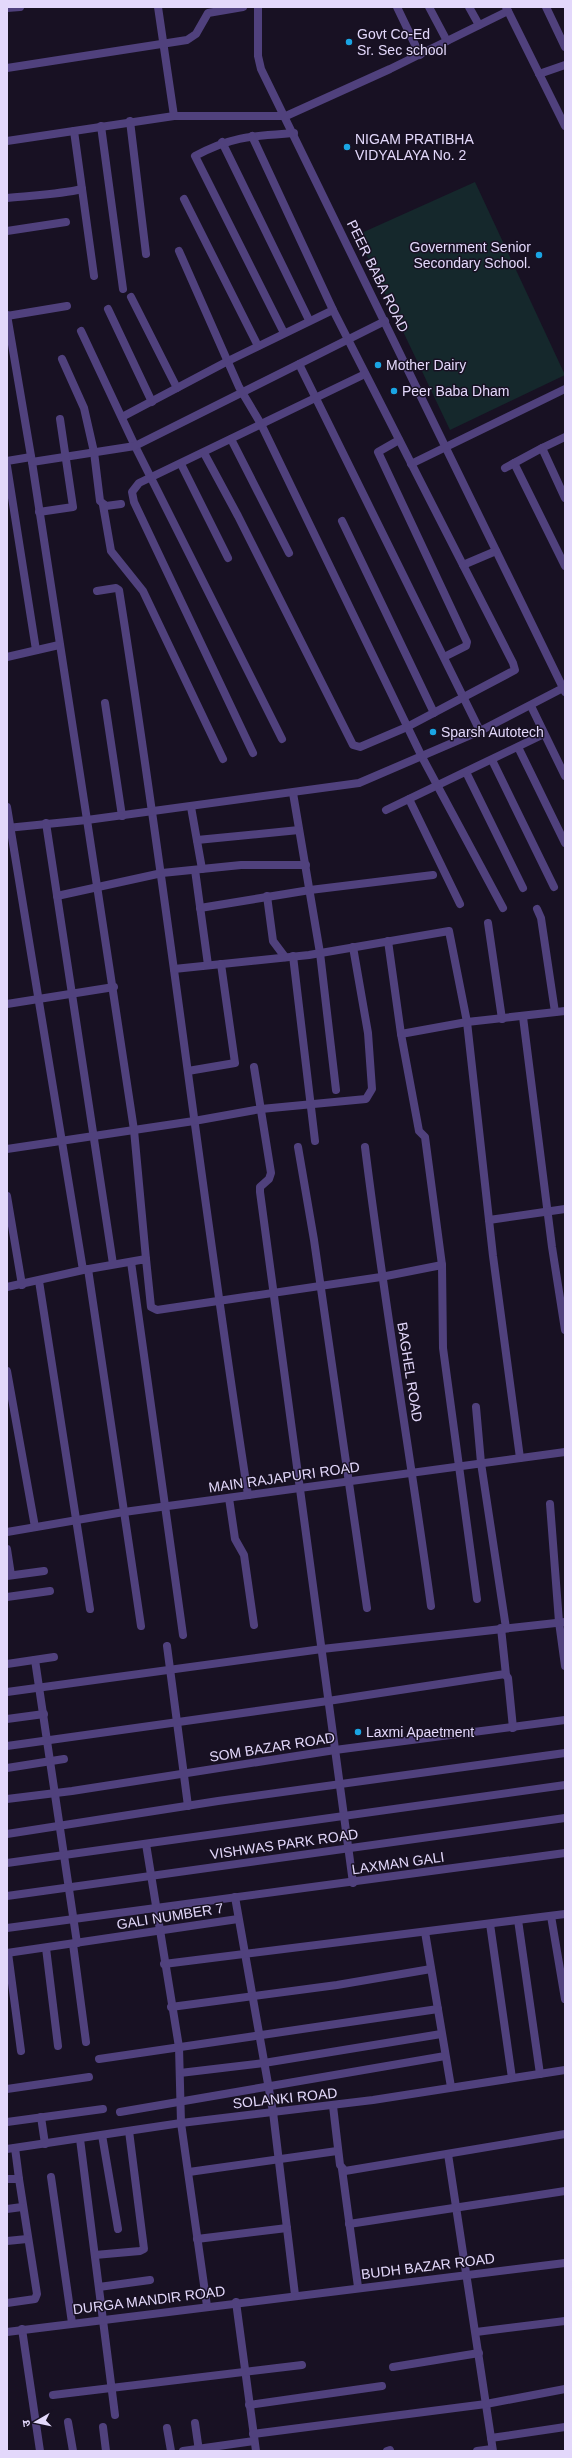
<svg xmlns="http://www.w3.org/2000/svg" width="572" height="2458" font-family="Arial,'Noto Sans Devanagari',sans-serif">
	<rect width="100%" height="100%" fill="#181123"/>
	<!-- green -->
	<path fill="#15282c" d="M475 182 565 375 450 430 357 235Z"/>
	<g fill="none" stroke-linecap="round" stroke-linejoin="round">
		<!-- minor -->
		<g stroke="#50417d" stroke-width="8">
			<path d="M158 7 174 116"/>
			<path d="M258 7V56L261 69 565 692"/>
			<path d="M397 7 420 55"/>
			<path d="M429 7 447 41"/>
			<path d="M469 7 479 25"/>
			<path d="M506 7 565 126"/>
			<path d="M546 7 565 47"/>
			<path d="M7 8 20 7"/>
			<path d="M7 68 187 40 196 34 208 13 243 7"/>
			<path d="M539 74 565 65"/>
			<path d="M130 121 146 254"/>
			<path d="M101 126 123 289"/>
			<path d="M74 131 94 276"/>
			<path d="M7 141 174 116H286L390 69 508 11"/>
			<path d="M222 142 309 320"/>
			<path d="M7 198C32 195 57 195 82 189"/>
			<path d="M184 199 258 346"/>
			<path d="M7 231 66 222"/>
			<path d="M179 251 239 387 261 424 422 757 503 908"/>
			<path d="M131 297 177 388"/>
			<path d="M108 309 152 402"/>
			<path d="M7 315 32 462 87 820 7 828"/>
			<path d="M7 316 67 306"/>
			<path d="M81 331 135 446 282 739"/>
			<path d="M284 333 195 156C232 136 253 136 294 133"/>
			<path d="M62 359 84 408 94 452 100 501 106 506 121 504"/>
			<path d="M299 364 480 731"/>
			<path d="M122 417 228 361 333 310"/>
			<path d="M565 437 542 448 565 498"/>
			<path d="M231 439 289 553"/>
			<path d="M399 440 378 452 467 642 466 646 444 657"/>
			<path d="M204 453 238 516 353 745 360 747 407 727 515 670 513 663 333 310 252 136"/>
			<path d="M7 461 31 457"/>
			<path d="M32 462 135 446 385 321"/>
			<path d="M514 463 565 566"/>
			<path d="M181 464 228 558"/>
			<path d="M411 464 565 389"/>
			<path d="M7 466 36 650"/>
			<path d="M505 468 542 448"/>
			<path d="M103 505 111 551 143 591 223 759"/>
			<path d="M39 512 73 507 60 419"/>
			<path d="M342 521 434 713"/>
			<path d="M463 565 496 551"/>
			<path d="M97 591 116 588 119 590C167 891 201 1194 248 1495"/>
			<path d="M7 657 59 645"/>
			<path d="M105 703 122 816"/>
			<path d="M531 706 565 776"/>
			<path d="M518 747 565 843"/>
			<path d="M253 753 134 502 132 492 139 483 365 374"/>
			<path d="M492 760 554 887"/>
			<path d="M466 772 523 888"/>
			<path d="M293 793 320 953 336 1090"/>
			<path d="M409 799 460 904"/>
			<path d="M7 807 83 1270"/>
			<path d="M191 807 202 869"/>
			<path d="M386 810 544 734"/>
			<path d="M46 823 113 1264"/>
			<path d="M197 840 299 830"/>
			<path d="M195 870 208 965"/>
			<path d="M57 896 162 873 241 865H306"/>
			<path d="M267 896 273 941 285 957"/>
			<path d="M200 908 310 890 433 875"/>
			<path d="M537 909 541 918 555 1012"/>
			<path d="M488 923 502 1019"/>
			<path d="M388 941 401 1034 419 1131 425 1137 442 1265 443 1348 477 1599"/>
			<path d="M293 956 315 1141"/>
			<path d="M174 969 309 955 449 931 467 1022 493 1256 520 1458"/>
			<path d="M7 1004 114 987"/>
			<path d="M523 1017 552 1247 565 1330"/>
			<path d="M401 1034 467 1022 565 1011"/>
			<path d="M254 1067 271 1173 269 1179 260 1187V1192L353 1883"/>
			<path d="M188 1071 235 1063 221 964"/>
			<path d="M298 1147 314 1240 367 1608"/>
			<path d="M365 1147C384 1301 410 1453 431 1606"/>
			<path d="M7 1149 194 1121 261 1109 366 1099 372 1089 368 1033 353 947"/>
			<path d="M7 1196 22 1285"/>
			<path d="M489 1220 565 1209"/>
			<path d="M146 1259 134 1130 87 820 359 783 480 731 563 688"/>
			<path d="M131 1262 183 1635"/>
			<path d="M88 1269 141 1626"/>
			<path d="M39 1281 90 1609"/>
			<path d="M7 1287 83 1270 146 1259 151 1307 157 1310 381 1277 442 1265"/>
			<path d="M7 1371 35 1527"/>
			<path d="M476 1407 481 1463 506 1628"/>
			<path d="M229 1498 235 1539 244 1555 254 1625"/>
			<path d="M550 1504 559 1622 565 1666"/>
			<path d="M7 1532 124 1512 565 1452"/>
			<path d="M7 1549 11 1575"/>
			<path d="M7 1576 44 1571"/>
			<path d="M7 1597 50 1591"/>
			<path d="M501 1628 506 1675"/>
			<path d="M167 1646 188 1806"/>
			<path d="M35 1660 77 1943"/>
			<path d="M7 1664 54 1657"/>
			<path d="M7 1692 322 1649 565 1622"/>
			<path d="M7 1719 44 1714"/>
			<path d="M7 1746 328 1701 505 1674 508 1678 513 1728"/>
			<path d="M7 1768 64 1759"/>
			<path d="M7 1799 72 1791 335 1750 565 1720"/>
			<path d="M7 1834 218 1801 565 1753"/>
			<path d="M146 1844 179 2047 181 2123 207 2306"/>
			<path d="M7 1863 565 1785"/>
			<path d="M7 1896 565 1818"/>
			<path d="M235 1897 273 2112 295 2295"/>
			<path d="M551 1916 565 1999"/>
			<path d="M518 1920 540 2074"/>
			<path d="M490 1924 512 2078"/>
			<path d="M7 1928 565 1853"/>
			<path d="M425 1932 451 2087"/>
			<path d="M73 1944 86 2042"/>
			<path d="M46 1948 58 2046"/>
			<path d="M7 1953 238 1919"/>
			<path d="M8 1953 21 2051"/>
			<path d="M164 1964 565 1914"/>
			<path d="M171 2007 337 1985 431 1969"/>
			<path d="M99 2059 438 2009"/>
			<path d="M180 2073 264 2063 441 2034"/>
			<path d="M7 2089 89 2077"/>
			<path d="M333 2106 340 2165 345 2171 565 2134"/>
			<path d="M120 2112 445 2056"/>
			<path d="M41 2117 45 2144"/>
			<path d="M7 2122 103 2109"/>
			<path d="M102 2135 118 2229"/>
			<path d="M80 2139 115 2415"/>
			<path d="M15 2148 19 2179"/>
			<path d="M7 2149 181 2123 373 2100 565 2070"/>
			<path d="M448 2154 493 2451"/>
			<path d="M342 2169 358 2287"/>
			<path d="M189 2172 337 2151"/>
			<path d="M51 2177 72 2323"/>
			<path d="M7 2179H19L37 2294 35 2299 7 2303"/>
			<path d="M7 2209 22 2207"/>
			<path d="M349 2224 565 2191"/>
			<path d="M197 2239 287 2228"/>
			<path d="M7 2241 27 2239"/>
			<path d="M95 2255 140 2251 144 2249 129 2131"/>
			<path d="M99 2287 150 2280"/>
			<path d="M236 2302 256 2451"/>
			<path d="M22 2329 40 2451"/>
			<path d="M7 2332 565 2263"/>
			<path d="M476 2332 565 2321"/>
			<path d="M393 2367 479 2353"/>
			<path d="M53 2395 302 2365"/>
			<path d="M249 2405 382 2386"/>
			<path d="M68 2422 73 2451"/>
			<path d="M195 2423 199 2451"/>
			<path d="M103 2427 106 2451"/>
			<path d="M167 2428 171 2451"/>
			<path d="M253 2434 486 2404 565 2389"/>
			<path d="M491 2438 565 2427"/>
			<path d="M183 2451 254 2441"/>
			<path d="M387 2451 390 2450"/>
			<path d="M477 2451 492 2449"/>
		</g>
	</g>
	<!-- markers -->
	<g fill="#1aa5e4" stroke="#181123" stroke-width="1.5">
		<circle cx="349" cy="42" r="4"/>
		<circle cx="347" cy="147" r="4"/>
		<circle cx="539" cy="255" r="4"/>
		<circle cx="378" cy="365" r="4"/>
		<circle cx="394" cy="391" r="4"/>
		<circle cx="433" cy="732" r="4"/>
		<circle cx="358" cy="1732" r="4"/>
	</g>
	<g text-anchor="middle" stroke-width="3" stroke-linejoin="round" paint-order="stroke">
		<!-- poi labels -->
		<g font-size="14" fill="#e3d8fb" stroke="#181123" text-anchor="start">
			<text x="357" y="39">Govt Co-Ed<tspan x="357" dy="16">Sr. Sec school</tspan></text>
			<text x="355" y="144">NIGAM PRATIBHA<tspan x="355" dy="16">VIDYALAYA No. 2</tspan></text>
			<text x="531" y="252" text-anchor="end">Government Senior<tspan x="531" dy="16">Secondary School.</tspan></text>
			<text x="386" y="370">Mother Dairy</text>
			<text x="402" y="396">Peer Baba Dham</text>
			<text x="441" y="737">Sparsh Autotech</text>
			<text x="366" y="1737">Laxmi Apaetment</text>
		</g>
		<!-- street labels -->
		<g font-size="14" fill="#e3d8fb" stroke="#181123">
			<text transform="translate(378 276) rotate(64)" y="5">PEER BABA ROAD</text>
			<text transform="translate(410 1372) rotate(81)" y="5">BAGHEL ROAD</text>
			<text transform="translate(284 1477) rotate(-8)" y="5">MAIN RAJAPURI ROAD</text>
			<text transform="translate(272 1747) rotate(-9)" y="5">SOM BAZAR ROAD</text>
			<text transform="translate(284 1844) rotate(-8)" y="5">VISHWAS PARK ROAD</text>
			<text transform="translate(398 1863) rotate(-8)" y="5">LAXMAN GALI</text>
			<text transform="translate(170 1916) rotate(-9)" y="5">GALI NUMBER 7</text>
			<text transform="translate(285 2098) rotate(-6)" y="5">SOLANKI ROAD</text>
			<text transform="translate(428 2266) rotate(-7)" y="5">BUDH BAZAR ROAD</text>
			<text transform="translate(149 2300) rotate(-7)" y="5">DURGA MANDIR ROAD</text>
		</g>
	</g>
	<!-- border -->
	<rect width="572" height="2458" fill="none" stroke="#e3d8fb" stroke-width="16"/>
	<!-- north arrow -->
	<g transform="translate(36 2422) rotate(261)" stroke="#181123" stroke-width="3" paint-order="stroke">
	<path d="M0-3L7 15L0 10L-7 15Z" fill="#e3d8fb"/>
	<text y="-6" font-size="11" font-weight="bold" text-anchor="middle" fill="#e3d8fb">उ</text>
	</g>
</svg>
